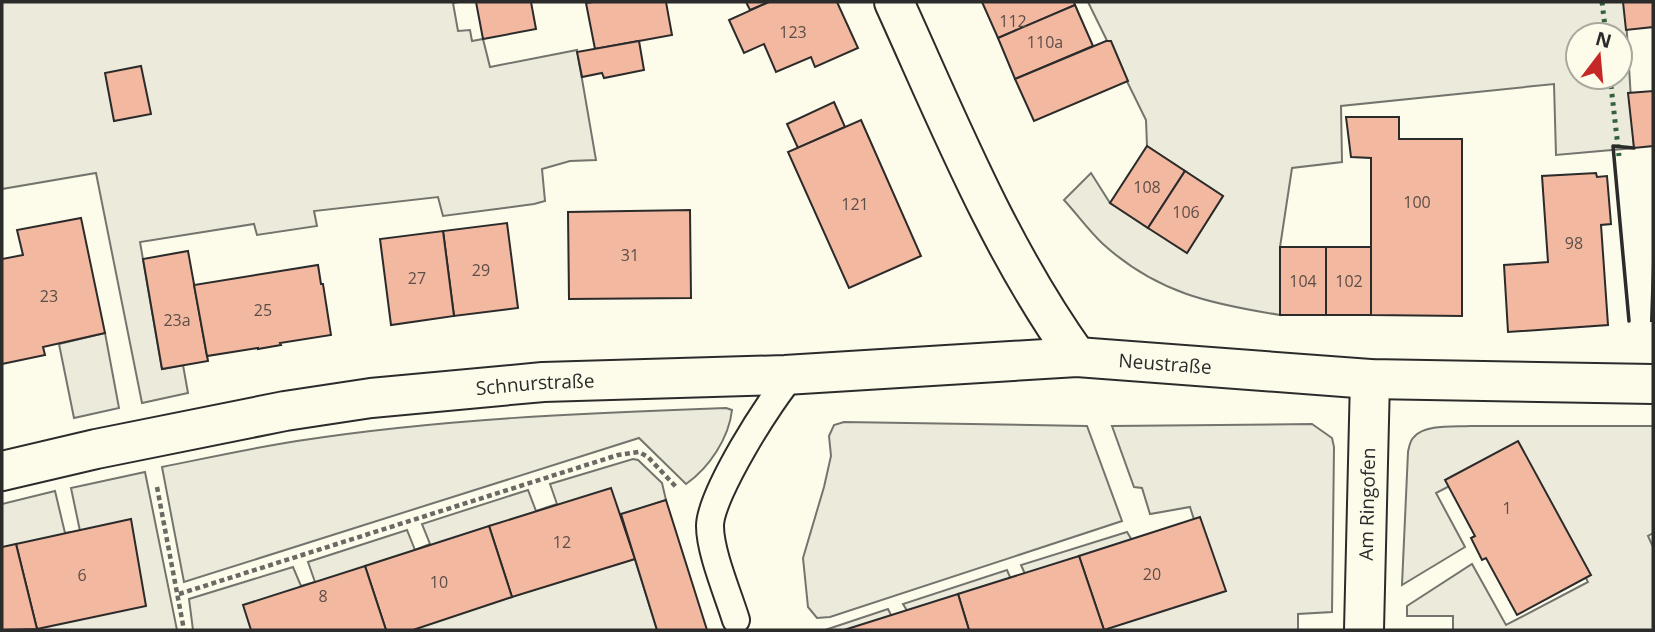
<svg xmlns="http://www.w3.org/2000/svg" width="1655" height="632" font-family="'Open Sans',sans-serif">
	<rect width="100%" height="100%" fill="#fdfbea"/>
	<!-- green -->
	<g fill="#ecebdb" stroke="#74746e" stroke-width="2" fill-rule="evenodd">
		<path d="M2 2H459L453 3 458 31 470 30 472 41 483 39 490 67 577 50 596 160 570 161 542 169 545 201 534 204 443 216 438 197 314 211 317 226 257 235 254 224 140 242 162 369 183 365 188 393 142 403 96 173 2 189Z"/>
		<path d="M1088 2H1625L1634 148 1556 155 1554 84 1341 106 1342 162 1292 168 1280 247V315C1211 304 1157 293 1103 244 1089 231 1077 214 1064 200L1091 173 1110 203 1187 252 1223 196 1147 146 1146 120ZM1578 35H1620V77H1578Z"/>
		<path d="M105 333 119 408 74 418 59 344Z"/>
		<path d="M726 408 732 410C729 438 709 468 686 484L639 438 184 582 162 467C207 458 252 448 297 441 439 419 583 413 726 408Z"/>
		<path d="M844 422 1087 426 1122 521 830 617 817 618 808 607 803 558 824 487 831 456 829 436 834 425Z"/>
		<path d="M1312 424 1332 438 1334 447 1332 612 1298 614V630H825L888 609 897 627 914 622 903 604 1007 570 1013 584 1037 601 1021 565 1127 532 1150 570 1205 554 1190 507 1150 514 1142 488 1134 487 1112 426Z"/>
		<path d="M1470 426H1653V533L1648 536 1653 547V630H1453V616H1407V606L1472 564 1506 625 1588 582 1519 450 1436 493 1465 547 1402 585 1408 452C1409 447 1410 440 1414 437 1425 424 1454 427 1470 426Z"/>
		<path d="M633 459 638 460 662 483 666 500 621 515 657 630H193L189 599 293 567 301 586 315 582 308 562 407 530 415 550 430 544 422 524 528 490 536 511 557 504 550 484Z"/>
		<path d="M145 472 177 630H2V504L55 491 65 533 80 531 71 488Z"/>
	</g>
	<!-- building -->
	<g fill="#f2b8a0" stroke="#2b2b2b" stroke-width="2">
		<path d="M476 2H531L536 29 483 39Z"/>
		<path d="M593 2H666L672 35 595 49 586 3Z"/>
		<path d="M746 2H769L750 10Z"/>
		<path d="M769 2H837L858 48 815 67 811 57 776 72 764 44 744 53 729 20Z"/>
		<path d="M982 2H1074L1075 5 998 38Z"/>
		<path d="M1623 2H1653V27L1626 30Z"/>
		<path d="M1075 5 1093 46 1015 79 998 38Z"/>
		<path d="M639 41 644 70 604 78 602 73 582 77 577 52Z"/>
		<path d="M1106 41H1111L1128 81 1034 121 1015 79Z"/>
		<path d="M141 66 151 114 114 121 105 73Z"/>
		<path d="M1653 91V146L1634 148 1628 93Z"/>
		<path d="M834 102 845 127 798 148 787 124Z"/>
		<path d="M1346 117H1399V139H1462V316L1371 315V158L1351 157Z"/>
		<path d="M861 120 921 256 849 288 788 152Z"/>
		<path d="M1147 146 1185 171 1148 228 1110 203Z"/>
		<path d="M1185 171 1223 196 1187 253 1148 228Z"/>
		<path d="M1596 173 1597 177 1607 176 1611 224 1601 225 1608 325 1508 332 1504 265 1548 262 1542 176Z"/>
		<path d="M690 210 691 298 569 299 568 212Z"/>
		<path d="M81 218 105 333 43 347 45 355 2 364V259L23 255 17 230Z"/>
		<path d="M507 223 518 308 454 316 443 231Z"/>
		<path d="M443 231 454 316 391 325 380 239Z"/>
		<rect x="1280" y="247" width="46" height="68"/>
		<rect x="1326" y="247" width="45" height="68"/>
		<path d="M188 251 208 361 162 369 143 259Z"/>
		<path d="M1653 263V321H1651Z"/>
		<path d="M318 265 321 284H323L331 335 280 343 281 345 258 349V348L207 356 194 285Z"/>
		<path d="M1518 441 1591 575 1517 615 1486 558 1482 560 1471 538 1475 536 1445 480Z"/>
		<path d="M611 488 635 559 512 597 489 526Z"/>
		<path d="M666 500 707 630H657L621 514Z"/>
		<path d="M1200 517 1226 591 1104 630 1079 556Z"/>
		<path d="M131 519 146 606 37 629 16 544Z"/>
		<path d="M489 526 512 597 413 630H386L365 566Z"/>
		<path d="M16 544 37 629 2 630V547Z"/>
		<path d="M1079 556 1104 630H969L958 594Z"/>
		<path d="M365 566 386 630H251L243 605Z"/>
		<path d="M958 594 969 630H844Z"/>
	</g>
	<g fill="none" stroke-linecap="round" stroke-linejoin="round">
		<defs>
			<path id="service" d="M736 620C728 594 710 552 710 526 710 495 771 398 793 374"/>
			<g id="minor">
				<path d="M894 2C949 123 999 248 1077 357"/>
				<path id="s1" d="M2 471 96 449 285 411 371 398 543 382 785 375 1077 357 1370 379 1653 384"/>
				<path id="s2" d="M1364 630 1370 379"/>
			</g>
		</defs>
		<!-- service casing -->
		<use href="#service" stroke="#2b2b2b" stroke-width="30"/>
		<!-- minor casing -->
		<use href="#minor" stroke="#2b2b2b" stroke-width="42"/>
		<!-- path -->
		<g stroke="#6a6964" stroke-width="4.5" stroke-dasharray="5 3.5" stroke-linecap="butt">
			<path d="M157 487 184 630"/>
			<path d="M179 594 618 455 639 452 648 457 677 488"/>
		</g>
		<!-- service -->
		<use href="#service" stroke="#fdfbea" stroke-width="26"/>
		<!-- minor -->
		<use href="#minor" stroke="#fdfbea" stroke-width="38"/>
		<!-- hedge -->
		<g stroke="#34623c" stroke-width="5" stroke-dasharray="3.5 5" stroke-linecap="butt">
			<path d="M1602 2 1606 35"/>
			<path d="M1610 77 1619 156"/>
		</g>
		<!-- wall -->
		<path stroke="#2b2b2b" stroke-width="3.5" d="M1629 321 1613 146 1634 148"/>
	</g>
	<g text-anchor="middle" stroke-width="5" stroke-linejoin="round" paint-order="stroke">
		<!-- number labels -->
		<g font-size="16" fill="#5d4e48">
			<text x="1013" y="27">112</text>
			<text x="793" y="38">123</text>
			<text x="1045" y="48">110a</text>
			<text x="1147" y="193">108</text>
			<text x="1417" y="208">100</text>
			<text x="855" y="210">121</text>
			<text x="1186" y="218">106</text>
			<text x="1574" y="249">98</text>
			<text x="630" y="261">31</text>
			<text x="481" y="276">29</text>
			<text x="417" y="284">27</text>
			<text x="1303" y="287">104</text>
			<text x="1349" y="287">102</text>
			<text x="49" y="302">23</text>
			<text x="263" y="316">25</text>
			<text x="177" y="326">23a</text>
			<text x="1507" y="514">1</text>
			<text x="562" y="548">12</text>
			<text x="1152" y="580">20</text>
			<text x="82" y="581">6</text>
			<text x="439" y="588">10</text>
			<text x="323" y="602">8</text>
		</g>
		<!-- street labels -->
		<g font-size="19" fill="#2b2b2b" stroke="#fdfbea">
			<text dy="7" stroke="none"><textPath href="#s1" startOffset="1172">Neustraße</textPath></text>
			<text dy="7" stroke="none"><textPath href="#s1" startOffset="541">Schnurstraße</textPath></text>
			<text dy="7" stroke="none"><textPath href="#s2" startOffset="126">Am Ringofen</textPath></text>
		</g>
	</g>
	<!-- border -->
	<rect width="1655" height="632" fill="none" stroke="#2b2b2b" stroke-width="7"/>
	<!-- north arrow -->
	<g transform="translate(1599 56) rotate(16)"><circle r="33" fill="#fdfbea" stroke="#a9a89e" stroke-width="2"/>
	<path d="M0-5L12 26L0 18L-12 26Z" fill="#c62828"/>
	<text y="-10" font-size="19" font-weight="bold" text-anchor="middle" fill="#2b2b2b">N</text>
	</g>
</svg>
